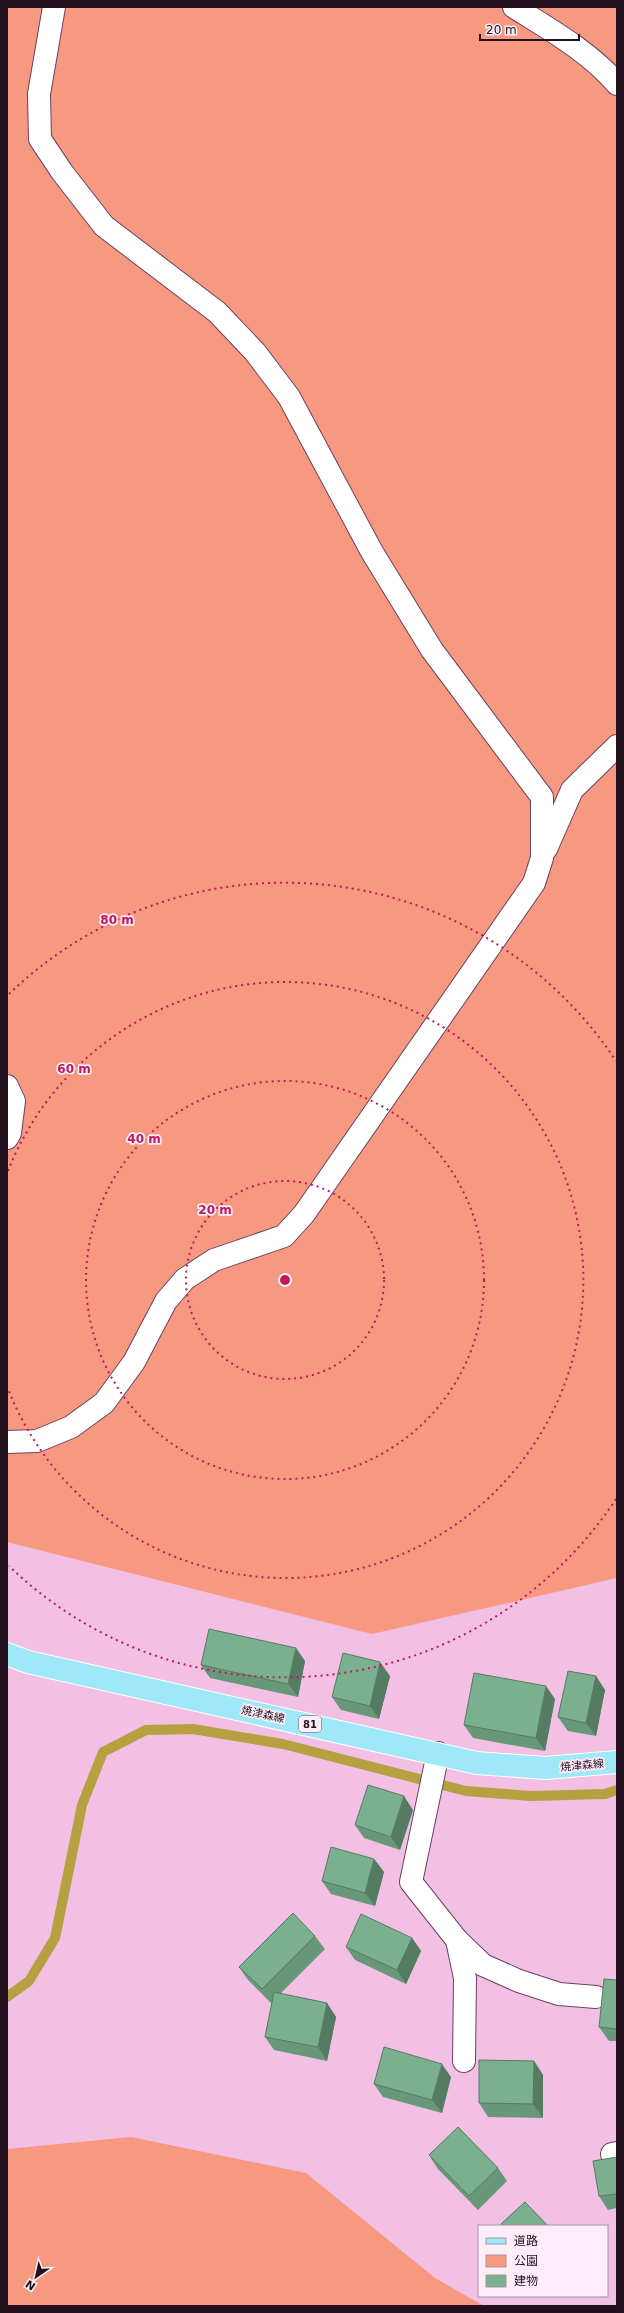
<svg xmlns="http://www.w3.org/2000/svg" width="624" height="2313" font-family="'DejaVu Sans','Noto Sans JP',sans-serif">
	<rect width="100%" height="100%" fill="#f2bfe5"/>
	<!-- green -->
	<g fill="#f69980">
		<path d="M7 7H617V1578L372 1634 7 1542Z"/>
		<path d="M131 2137 306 2173 435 2278 484 2306H7V2149Z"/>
	</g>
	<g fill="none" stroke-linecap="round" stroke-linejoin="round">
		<!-- stream -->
		<path stroke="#b6a040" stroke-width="10" d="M7 1997 29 1981 55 1938 82 1805 103 1752 146 1730 193 1729 283 1744 466 1791 531 1796 605 1794 617 1790"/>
		<defs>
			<g id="minor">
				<path d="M514 7C549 29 590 52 617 84"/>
				<path d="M546 849 572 790 617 746"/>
				<path d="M7 1086 14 1101 10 1133 7 1138"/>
				<path d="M7 1442 37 1441 71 1427 104 1403 134 1362 166 1301 185 1279 214 1260 284 1236 304 1214 534 883 542 858V797L432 650 372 552 289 397 255 352 217 312 104 226 62 172 40 139 39 94 54 7"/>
				<path d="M438 1753 411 1882 457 1940 465 1978 464 2061"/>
				<path d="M457 1940 483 1965 519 1981 559 1994 596 1997"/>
				<path d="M612 2154 617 2153"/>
			</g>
			<path id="major" d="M7 1654 28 1662 477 1763 545 1768 617 1762"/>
		</defs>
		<!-- minor casing -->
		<use href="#minor" stroke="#6c4162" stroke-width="24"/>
		<!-- major casing -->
		<use href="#major" stroke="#fff" stroke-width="24"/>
		<!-- minor -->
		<use href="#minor" stroke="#fff" stroke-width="22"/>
		<!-- major -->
		<use href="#major" stroke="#9fe8f8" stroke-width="22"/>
	</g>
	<!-- wall -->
	<g fill="#69977a">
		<path d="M305 1661 298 1697 210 1678 201 1665Z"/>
		<path d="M390 1676 379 1719 341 1710 332 1697Z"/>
		<path d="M596 1676 605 1690 596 1736 568 1731 558 1717Z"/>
		<path d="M555 1699 545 1751 473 1738 464 1725Z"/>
		<path d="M413 1810 400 1850 364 1838 355 1825Z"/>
		<path d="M374 1859 384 1872 375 1906 331 1894 322 1881Z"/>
		<path d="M315 1936 325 1949 280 1994 327 2003 336 2017 327 2061 274 2050 265 2037 272 2002 271 2003 248 1980 239 1967Z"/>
		<path d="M412 1938 421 1951 406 1984 355 1960 346 1947Z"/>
		<path d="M617 1980V2041H609L599 2027Z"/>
		<path d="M534 2061 543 2075V2118L488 2117 479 2103Z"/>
		<path d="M451 2077 442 2113 383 2097 374 2084Z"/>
		<path d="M429 2155 498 2168 507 2181 478 2210 438 2169Z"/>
		<path d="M617 2157V2208L608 2210 599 2196Z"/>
	</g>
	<!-- shaded-wall -->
	<g fill="#557b63">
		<path d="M296 1648 305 1661 298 1697 288 1684Z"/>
		<path d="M380 1662 390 1676 379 1719 370 1706Z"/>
		<path d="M596 1676 605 1690 596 1736 586 1723Z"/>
		<path d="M546 1686 555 1699 545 1751 536 1738Z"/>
		<path d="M404 1796 413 1810 400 1850 391 1837Z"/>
		<path d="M374 1859 384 1872 375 1906 365 1893Z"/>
		<path d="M412 1938 421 1951 406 1984 397 1970Z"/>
		<path d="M327 2003 336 2017 327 2061 318 2047Z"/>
		<path d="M534 2061 543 2075V2118L533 2104Z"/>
		<path d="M442 2064 451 2077 442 2113 432 2100Z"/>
	</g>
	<!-- building -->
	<g fill="#7ab08e" stroke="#557b63">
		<path d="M209 1629 296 1648 288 1684 201 1665Z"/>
		<path d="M343 1653 380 1662 370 1706 332 1697Z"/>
		<path d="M568 1671 596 1676 586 1723 558 1717Z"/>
		<path d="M474 1673 546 1686 536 1738 464 1725Z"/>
		<path d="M368 1785 404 1796 391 1837 355 1825Z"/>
		<path d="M331 1847 374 1859 365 1893 322 1881Z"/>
		<path d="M293 1913 315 1936 262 1989 239 1967Z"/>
		<path d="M361 1914 412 1938 397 1970 346 1947Z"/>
		<path d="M604 1979 617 1980V2029L599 2027Z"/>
		<path d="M274 1992 327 2003 318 2047 265 2037Z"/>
		<path d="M384 2047 442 2064 432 2100 374 2084Z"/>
		<path d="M479 2060 534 2061 533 2104 479 2103Z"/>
		<path d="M458 2127 498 2168 469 2196 429 2155Z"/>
		<path d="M617 2157V2194L599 2196 593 2161Z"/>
		<path d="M525 2202 548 2226H504L501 2224Z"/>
	</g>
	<!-- distance rings -->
	<g fill="none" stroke="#c2185b" stroke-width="2" stroke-dasharray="2 4">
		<circle cx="285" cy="1280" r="99"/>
		<circle cx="285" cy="1280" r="199"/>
		<path d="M8 1171A298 298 0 1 1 8 1389"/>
		<path d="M616 1499A397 397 0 0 1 9 1566M9 994A397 397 0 0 1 616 1061"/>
	</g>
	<g text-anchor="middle" stroke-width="3.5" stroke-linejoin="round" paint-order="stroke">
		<!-- shield labels -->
		<rect fill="#fdedf8" stroke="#64525f" stroke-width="1" x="299" y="1716" width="22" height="16" rx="3"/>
		<g font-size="10" font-weight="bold" fill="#22101d">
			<text x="310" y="1728">81</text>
		</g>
		<!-- street labels -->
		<g font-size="11" fill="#22101d" stroke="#fdedf8">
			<text transform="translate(263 1714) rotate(12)" y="4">焼津森線</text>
			<text transform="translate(582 1765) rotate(-5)" y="4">焼津森線</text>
		</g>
	</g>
	<circle cx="285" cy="1280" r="6" fill="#c2185b" stroke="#fdedf8" stroke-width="2"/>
	<g font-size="12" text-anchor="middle" font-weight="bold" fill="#c2185b" stroke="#fdedf8" stroke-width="3.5" stroke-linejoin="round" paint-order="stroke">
		<text x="117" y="924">80 m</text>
		<text x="74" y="1073">60 m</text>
		<text x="144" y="1143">40 m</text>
		<text x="215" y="1214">20 m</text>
	</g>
	<!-- border -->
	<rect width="624" height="2313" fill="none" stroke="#22101d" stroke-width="16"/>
	<!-- legend -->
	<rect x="478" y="2225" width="130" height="72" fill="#fdedf8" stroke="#a595a0"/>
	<rect x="486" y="2238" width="20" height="6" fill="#9fe8f8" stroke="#a595a0"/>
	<text x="514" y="2245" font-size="12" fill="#22101d">道路</text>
	<rect x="486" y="2255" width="20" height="12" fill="#f69980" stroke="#a595a0"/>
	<text x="514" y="2265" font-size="12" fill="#22101d">公園</text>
	<rect x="486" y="2275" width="20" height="12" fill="#7ab08e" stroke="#a595a0"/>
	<text x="514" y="2285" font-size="12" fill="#22101d">建物</text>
	<!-- north arrow -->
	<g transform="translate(36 2277) rotate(214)" stroke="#fdedf8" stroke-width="3" paint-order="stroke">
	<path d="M0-3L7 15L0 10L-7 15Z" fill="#22101d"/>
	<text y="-6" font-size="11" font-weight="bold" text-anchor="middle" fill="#22101d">N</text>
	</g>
	<!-- scale -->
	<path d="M480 34v6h99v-6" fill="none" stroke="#22101d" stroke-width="2"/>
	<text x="486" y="34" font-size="12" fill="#22101d" stroke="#fdedf8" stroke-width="3" paint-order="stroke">20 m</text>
</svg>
